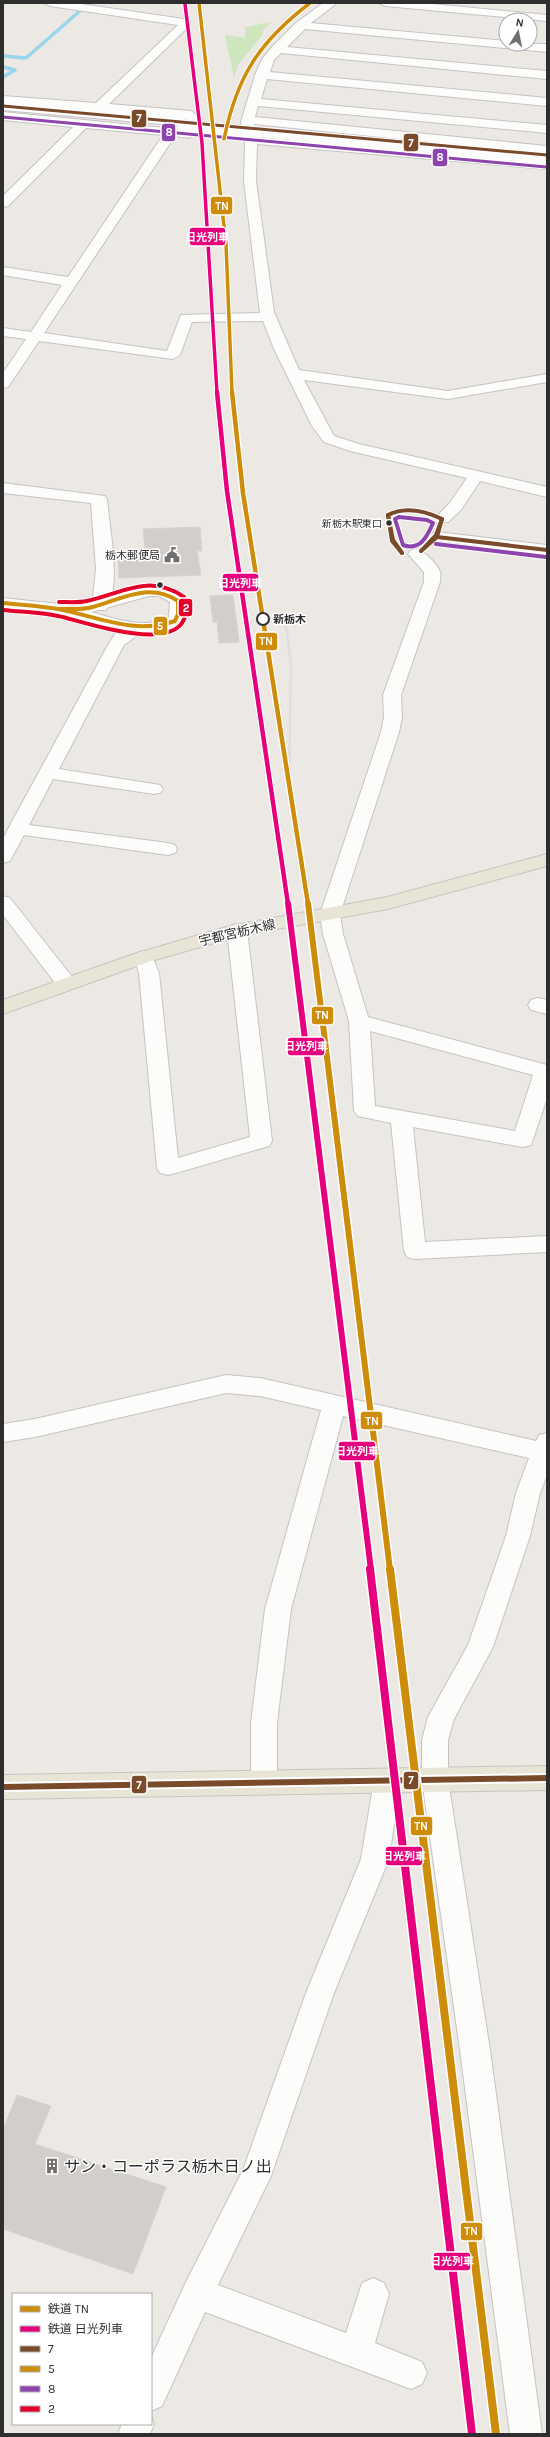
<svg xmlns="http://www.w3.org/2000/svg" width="550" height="2437" font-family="Karla,'Noto Sans JP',sans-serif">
	<rect width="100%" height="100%" fill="#ece8e4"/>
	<!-- green -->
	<path fill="#cee6be" d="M272 22 262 31 263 34 238 65 234 78 225 35 245 38V27Z"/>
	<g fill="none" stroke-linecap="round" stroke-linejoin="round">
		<!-- stream -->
		<g stroke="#99d6ec" stroke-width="3.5">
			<path d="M3 56 26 58 89 3"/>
			<path d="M3 67 15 70 3 77"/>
		</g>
	</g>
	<!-- building -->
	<g fill="#d1cecb" stroke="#d7d4d0">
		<path d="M200 527 202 551H197L201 575 119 578 118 560 146 559 143 529Z"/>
		<path d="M233 595 239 642 219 643 217 622H213L210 596Z"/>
		<path d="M17 2095 51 2106 35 2144 166 2187 133 2274 3 2229V2129Z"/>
	</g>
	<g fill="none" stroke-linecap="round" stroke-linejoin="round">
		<defs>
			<g id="minor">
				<path d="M44 3H74L184 19 190 22 187 28 109 104 191 111 199 117 197 133 189 138 175 136 44 333 167 351 181 315 260 313 244 181 245 144 241 122 255 75 262 59 272 47 296 23 323 3H337L311 23 506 41V44H547V52L305 29 287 47 547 71V79L281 53 274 60 270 72 547 98V106L267 79 261 99 547 125V133L258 106 255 117 547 146V154L254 124 256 137 547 161V169L257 144 256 181 274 312 299 370 448 391 547 374V382L448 399 304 380 334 436 359 444 547 487V497L480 481 461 510 448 522H436L434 519 449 504 467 478 350 451 324 442 312 426 274 349 263 321 192 322 180 355 173 359 39 341 8 387 3 388V373L26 339 3 336V328L31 332 62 285 3 275V267L68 277 163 135 86 128 8 206 3 207V196L73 127 3 120V112L185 130 187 119 3 104V96L96 103 178 25 50 6Z"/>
				<path d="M379 3H422L547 15V21L385 6Z"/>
				<path d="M3 483 105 496 107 499C109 526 122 587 106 610H94L92 606 96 569 91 503 3 493Z"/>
				<path d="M416 549C424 551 438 564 440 572 441 575 440 579 440 582L401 695 402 717 399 732 340 914 343 934 368 1017 547 1065V1098L531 1145 523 1147 413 1127 425 1242 547 1236V1252L415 1259 407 1257 404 1251 391 1123 358 1116 354 1111 349 1021 323 934 320 914 381 732 384 717 383 695 424 582V572L408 554 410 551ZM370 1031 533 1075 515 1131 375 1106Z"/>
				<path d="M140 623 146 624 148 628 124 645 59 769 154 784 160 785 163 789 160 793 154 794 53 779 29 825 168 843 175 845 177 849 175 853 168 855 24 835 10 861 3 863V839L8 829 108 645 115 634Z"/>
				<path d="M3 896 10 898 73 978 76 983 73 988 66 989 59 988 3 915Z"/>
				<path d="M237 924 244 926 247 930 272 1141 269 1146 176 1173 168 1175 160 1173 157 1168 139 973 134 957 137 953 144 951 151 953 159 973 178 1158 250 1137 227 930 230 926Z"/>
				<path d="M538 998 547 1000V1014L531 1010 528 1005 531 1000Z"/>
				<path d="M226 1375 260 1378 536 1441 539 1435 547 1433V1475L540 1493 530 1536 493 1647 454 1719 448 1740V1780L490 2050 542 2434H510L460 2050 422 1780V1740L428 1717 468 1645 506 1536 516 1493 529 1458 343 1416 291 1609 277 1723V1783L274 1791 264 1795 254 1791 251 1783V1723L265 1609 321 1410 260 1396 226 1393 35 1437 3 1442V1424L35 1419Z"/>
				<path d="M387 1769 397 1773 400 1781 389 1859 334 1993 271 2176 218 2285 346 2333 362 2283 373 2278 384 2283 389 2294 375 2343 422 2362 427 2373 422 2384 411 2389 205 2312 162 2406 151 2411V2358L186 2282 243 2170 306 1993 361 1859 374 1781 377 1773Z"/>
				<path d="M151 2416 154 2424 150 2434H118L122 2424H151Z"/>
			</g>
			<path id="tertiary" d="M437 532 547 545V555L431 540 429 537 431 534Z"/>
			<g id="secondary">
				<path d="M3 102 184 118 190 122 184 126 3 110Z"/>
				<path d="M253 129 547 156V164L249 136 247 133 249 130Z"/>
				<path d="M149 586C158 586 168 586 176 591 198 603 185 627 165 631 129 638 94 622 60 615 42 610 22 610 3 608V598L59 604H80ZM149 596H159L170 602 169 617C145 630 116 619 91 612Z"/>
			</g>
			<g id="primary">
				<path d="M547 854V866L388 909 239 936 151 961 3 1014V1000L137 953 230 926 387 897Z"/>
				<path d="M547 1766V1790L3 1799V1775Z"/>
			</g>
		</defs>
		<!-- minor casing -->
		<use href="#minor" stroke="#c5c4c5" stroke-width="2"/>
		<!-- tertiary casing -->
		<use href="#tertiary" stroke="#c5c4c5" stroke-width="2"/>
		<!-- secondary casing -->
		<use href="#secondary" stroke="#c5c4c5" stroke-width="2"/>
		<!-- primary casing -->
		<use href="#primary" stroke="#c6c5c4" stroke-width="2"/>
		<!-- minor -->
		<use href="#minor" fill="#fcfcfb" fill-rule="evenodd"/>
		<!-- tertiary -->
		<use href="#tertiary" fill="#fcfcfb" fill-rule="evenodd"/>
		<!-- secondary -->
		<use href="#secondary" fill="#fcfcfb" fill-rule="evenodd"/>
		<!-- primary -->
		<use href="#primary" fill="#e8e4d6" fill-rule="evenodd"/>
		<!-- rail -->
		<path stroke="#dfdfe1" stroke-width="2.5" d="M285 618 291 664 289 785"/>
		<defs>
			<path id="secondary-bridge" d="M184 127 253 133"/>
		</defs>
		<!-- secondary-bridge casing -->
		<use href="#secondary-bridge" stroke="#c5c4c5" stroke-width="14" stroke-linecap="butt"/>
		<!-- secondary-bridge -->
		<use href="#secondary-bridge" stroke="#fcfcfb" stroke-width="13"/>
		<defs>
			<path id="bus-1-far2" d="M3 106 547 155"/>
			<g id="bus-1-far1">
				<path d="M388 515 393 540 402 553"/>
				<path d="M388 515 392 541 402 553"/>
				<path d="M388 515C406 506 425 511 442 519"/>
				<path d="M437 537 547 550"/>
				<path d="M421 551 436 535 442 519"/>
				<path d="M421 551 437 537 442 519"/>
			</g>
			<path id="bus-1" d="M3 1787 547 1778"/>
			<path id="bus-2" d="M3 603C21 605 40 606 58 609 99 617 134 635 175 621L178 614V601C149 582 122 599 93 607 82 610 70 609 59 609"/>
			<path id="bus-3-far1" d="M3 117 546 167"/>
			<g id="bus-3">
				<path d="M399 517 427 520 433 523C427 537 420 551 403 545L395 519Z"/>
				<path d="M436 544 546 557"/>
			</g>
			<path id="bus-4" d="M3 610C21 612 40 612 58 616 87 622 201 664 184 597 150 573 122 593 87 601 78 603 68 602 59 602"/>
		</defs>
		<!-- bus-1-far2 casing -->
		<use href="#bus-1-far2" stroke="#fff" stroke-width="5"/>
		<!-- bus-1-far1 casing -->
		<use href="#bus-1-far1" stroke="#fff" stroke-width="6"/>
		<!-- bus-1 casing -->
		<use href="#bus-1" stroke="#fff" stroke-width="10"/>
		<!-- bus-2 casing -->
		<use href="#bus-2" stroke="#fff" stroke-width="6"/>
		<!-- bus-3-far1 casing -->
		<use href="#bus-3-far1" stroke="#fff" stroke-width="5"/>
		<!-- bus-3 casing -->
		<use href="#bus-3" stroke="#fff" stroke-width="6"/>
		<!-- bus-4 casing -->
		<use href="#bus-4" stroke="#fff" stroke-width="6"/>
		<!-- bus-1-far2 -->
		<use href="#bus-1-far2" stroke="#7a4b2a" stroke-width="3"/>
		<!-- bus-1-far1 -->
		<use href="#bus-1-far1" stroke="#7a4b2a" stroke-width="4"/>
		<!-- bus-1 -->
		<use href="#bus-1" stroke="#7a4b2a" stroke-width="6"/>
		<!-- bus-2 -->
		<use href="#bus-2" stroke="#cf8e09" stroke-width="4"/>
		<!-- bus-3-far1 -->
		<use href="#bus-3-far1" stroke="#8e44ad" stroke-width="3"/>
		<!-- bus-3 -->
		<use href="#bus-3" stroke="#8e44ad" stroke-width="4"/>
		<!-- bus-4 -->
		<use href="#bus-4" stroke="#e4002b" stroke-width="4"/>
		<defs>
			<g id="rail-1-far3">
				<path d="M199 3 226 244 232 393"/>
				<path d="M224 139C237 76 259 42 310 3"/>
			</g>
			<path id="rail-1-far2" d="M232 392 243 493 308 904"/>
			<path id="rail-1-far1" d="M308 903 390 1570"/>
			<path id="rail-1" d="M390 1569 496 2434"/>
			<path id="rail-2-far3" d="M185 4 202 143 217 393"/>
			<path id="rail-2-far2" d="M217 392 227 491 288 904"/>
			<path id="rail-2-far1" d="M288 903 371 1570"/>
			<path id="rail-2" d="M370 1569 472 2434"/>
		</defs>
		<!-- rail-1-far3 casing -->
		<use href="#rail-1-far3" stroke="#fff" stroke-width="5.5"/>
		<!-- rail-1-far2 casing -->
		<use href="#rail-1-far2" stroke="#fff" stroke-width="7"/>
		<!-- rail-1-far1 casing -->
		<use href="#rail-1-far1" stroke="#fff" stroke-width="9"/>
		<!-- rail-1 casing -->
		<use href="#rail-1" stroke="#fff" stroke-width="11"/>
		<!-- rail-2-far3 casing -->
		<use href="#rail-2-far3" stroke="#fff" stroke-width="5.5"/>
		<!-- rail-2-far2 casing -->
		<use href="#rail-2-far2" stroke="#fff" stroke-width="7"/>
		<!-- rail-2-far1 casing -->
		<use href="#rail-2-far1" stroke="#fff" stroke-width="9"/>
		<!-- rail-2 casing -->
		<use href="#rail-2" stroke="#fff" stroke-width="11"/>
		<!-- rail-1-far3 -->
		<use href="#rail-1-far3" stroke="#cd8c09" stroke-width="3.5"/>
		<!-- rail-1-far2 -->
		<use href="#rail-1-far2" stroke="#cd8c09" stroke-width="4.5"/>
		<!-- rail-1-far1 -->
		<use href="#rail-1-far1" stroke="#cd8c09" stroke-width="6"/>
		<!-- rail-1 -->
		<use href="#rail-1" stroke="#cd8c09" stroke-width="8"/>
		<!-- rail-2-far3 -->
		<use href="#rail-2-far3" stroke="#e5007d" stroke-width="3.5"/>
		<!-- rail-2-far2 -->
		<use href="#rail-2-far2" stroke="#e5007d" stroke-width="4.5"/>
		<!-- rail-2-far1 -->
		<use href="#rail-2-far1" stroke="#e5007d" stroke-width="6"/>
		<!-- rail-2 -->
		<use href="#rail-2" stroke="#e5007d" stroke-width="8"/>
	</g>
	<!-- icons -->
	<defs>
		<symbol id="civic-bare" viewBox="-9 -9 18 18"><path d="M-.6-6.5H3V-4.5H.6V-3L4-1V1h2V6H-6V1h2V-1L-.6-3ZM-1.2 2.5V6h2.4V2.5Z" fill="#706f6e" stroke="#fff" stroke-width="2.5" paint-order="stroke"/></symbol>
		<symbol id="building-bare" viewBox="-9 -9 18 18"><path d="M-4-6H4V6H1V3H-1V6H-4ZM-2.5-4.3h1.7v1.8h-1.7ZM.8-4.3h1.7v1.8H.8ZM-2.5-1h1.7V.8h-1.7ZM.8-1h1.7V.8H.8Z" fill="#706f6e" stroke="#fff" stroke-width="2.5" paint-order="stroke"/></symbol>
	</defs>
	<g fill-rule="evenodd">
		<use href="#civic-bare" x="161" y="544" width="22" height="22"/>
		<use href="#building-bare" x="41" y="2155" width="22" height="22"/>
	</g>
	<!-- markers -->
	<g fill="#2e2e2e" stroke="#fff" stroke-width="1.5">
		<circle cx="389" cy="523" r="3.5"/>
		<circle cx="160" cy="585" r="3.5"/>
	</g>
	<circle fill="#fff" stroke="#2e2e2e" stroke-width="2" cx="263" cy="619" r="6"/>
	<g text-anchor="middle" stroke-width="3" stroke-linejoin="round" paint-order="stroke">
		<!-- far-bus labels -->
		<g font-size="10" fill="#2e2e2e" stroke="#fff" text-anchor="end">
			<text x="382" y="527">新栃木駅東口</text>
		</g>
		<!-- far-poi labels -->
		<g font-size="11" fill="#2e2e2e" stroke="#fff" text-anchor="end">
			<text x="160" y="559">栃木郵便局</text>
		</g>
		<!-- far-stop labels -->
		<g font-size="11" font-weight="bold" fill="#2e2e2e" stroke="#fff" text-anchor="start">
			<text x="273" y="623">新栃木</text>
		</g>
		<!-- street labels -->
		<g font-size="13" fill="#2e2e2e" stroke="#fff">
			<text transform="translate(237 932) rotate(-13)" y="5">宇都宮栃木線</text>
		</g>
		<!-- near-poi labels -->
		<g font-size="16" fill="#2e2e2e" stroke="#fff" text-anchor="start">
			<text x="64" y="2172">サン・コーポラス栃木日ノ出</text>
		</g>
	</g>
	<g stroke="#fff" stroke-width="1.5">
		<rect x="131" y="109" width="16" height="19" rx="4" fill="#7a4b2a"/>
		<rect x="161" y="123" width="15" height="19" rx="4" fill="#8e44ad"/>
		<rect x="403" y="133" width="16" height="19" rx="4" fill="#7a4b2a"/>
		<rect x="432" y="148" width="16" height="19" rx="4" fill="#8e44ad"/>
		<rect x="210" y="196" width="23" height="19" rx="4" fill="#cd8c09"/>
		<rect x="189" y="227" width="37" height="19" rx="4" fill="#e5007d"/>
		<rect x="222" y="573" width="37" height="19" rx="4" fill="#e5007d"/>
		<rect x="178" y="598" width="15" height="19" rx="4" fill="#e4002b"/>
		<rect x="153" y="616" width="15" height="20" rx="4" fill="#cf8e09"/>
		<rect x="255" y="632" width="23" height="19" rx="4" fill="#cd8c09"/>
		<rect x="311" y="1006" width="23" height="19" rx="4" fill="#cd8c09"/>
		<rect x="287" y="1037" width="38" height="19" rx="4" fill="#e5007d"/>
		<rect x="360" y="1411" width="23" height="19" rx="4" fill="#cd8c09"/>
		<rect x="338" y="1441" width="38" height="20" rx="4" fill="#e5007d"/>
		<rect x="403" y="1771" width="16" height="19" rx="4" fill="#7a4b2a"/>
		<rect x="131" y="1775" width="16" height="19" rx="4" fill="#7a4b2a"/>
		<rect x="410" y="1816" width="23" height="20" rx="4" fill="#cd8c09"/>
		<rect x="385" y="1846" width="38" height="20" rx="4" fill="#e5007d"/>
		<rect x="460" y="2222" width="23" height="19" rx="4" fill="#cd8c09"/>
		<rect x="433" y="2252" width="38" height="19" rx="4" fill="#e5007d"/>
	</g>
	<g font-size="11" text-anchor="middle" font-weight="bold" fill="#fff">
		<text x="139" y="122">7</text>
		<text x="169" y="136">8</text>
		<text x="411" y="147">7</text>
		<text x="440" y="161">8</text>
		<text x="222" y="210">TN</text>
		<text x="207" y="241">日光列車</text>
		<text x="240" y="587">日光列車</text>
		<text x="186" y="612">2</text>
		<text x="160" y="630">5</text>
		<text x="266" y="645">TN</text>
		<text x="322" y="1019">TN</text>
		<text x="306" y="1050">日光列車</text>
		<text x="372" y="1425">TN</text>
		<text x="357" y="1455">日光列車</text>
		<text x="411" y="1784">7</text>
		<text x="139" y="1789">7</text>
		<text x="421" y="1830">TN</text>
		<text x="404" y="1860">日光列車</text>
		<text x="471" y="2235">TN</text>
		<text x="452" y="2265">日光列車</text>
	</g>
	<!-- border -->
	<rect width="550" height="2437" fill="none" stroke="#2e2e2e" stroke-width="8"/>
	<!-- legend -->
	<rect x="12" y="2293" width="140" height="132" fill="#ffffff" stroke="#ababab"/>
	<rect x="20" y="2306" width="20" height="6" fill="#cd8c09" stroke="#ababab"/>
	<text x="48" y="2313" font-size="12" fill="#2e2e2e">鉄道 TN</text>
	<rect x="20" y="2326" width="20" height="6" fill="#e5007d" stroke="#ababab"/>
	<text x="48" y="2333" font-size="12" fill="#2e2e2e">鉄道 日光列車</text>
	<rect x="20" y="2346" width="20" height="6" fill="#7a4b2a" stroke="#ababab"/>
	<text x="48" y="2353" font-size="12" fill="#2e2e2e">7</text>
	<rect x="20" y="2366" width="20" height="6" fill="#cf8e09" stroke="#ababab"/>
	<text x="48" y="2373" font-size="12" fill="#2e2e2e">5</text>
	<rect x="20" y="2386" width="20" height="6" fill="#8e44ad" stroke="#ababab"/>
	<text x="48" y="2393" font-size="12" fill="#2e2e2e">8</text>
	<rect x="20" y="2406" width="20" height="6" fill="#e4002b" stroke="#ababab"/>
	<text x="48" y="2413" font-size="12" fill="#2e2e2e">2</text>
	<!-- north arrow -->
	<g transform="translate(518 32) rotate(10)"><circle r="19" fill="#ffffff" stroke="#ababab"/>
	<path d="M0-3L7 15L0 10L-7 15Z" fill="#706f6e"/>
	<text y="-6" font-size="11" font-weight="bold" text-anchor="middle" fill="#2e2e2e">N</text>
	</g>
</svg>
